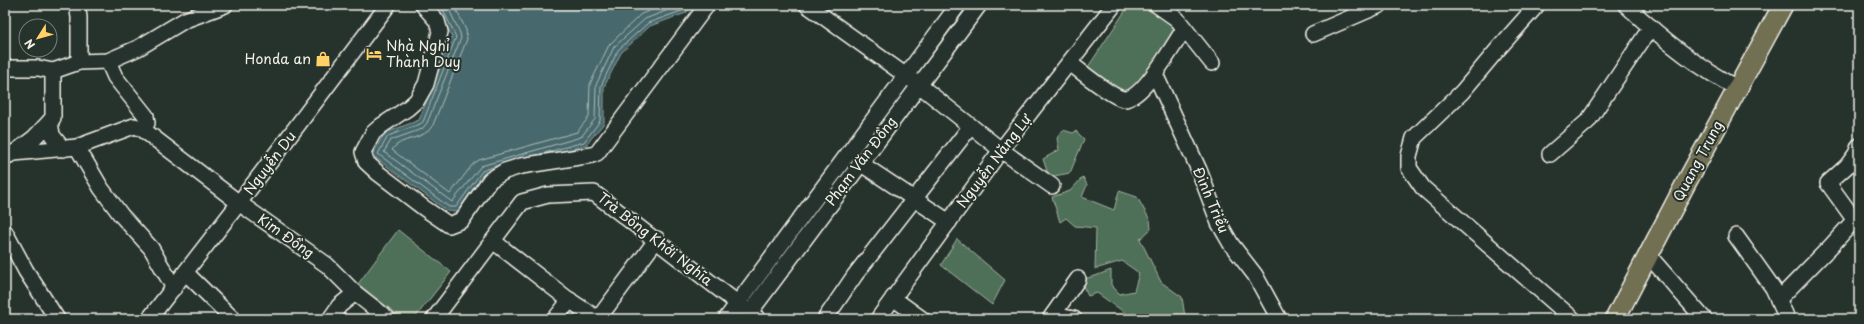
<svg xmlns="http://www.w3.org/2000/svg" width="1864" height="324" font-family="'Playpen Sans',sans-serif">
	<rect width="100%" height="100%" fill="#26332d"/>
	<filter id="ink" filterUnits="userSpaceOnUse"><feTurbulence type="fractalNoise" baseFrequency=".025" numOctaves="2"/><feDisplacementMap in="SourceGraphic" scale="8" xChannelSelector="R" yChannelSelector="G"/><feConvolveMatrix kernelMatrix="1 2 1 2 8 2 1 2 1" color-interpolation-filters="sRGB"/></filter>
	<g filter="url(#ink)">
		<!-- green -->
		<g fill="#506f58" stroke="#a2b0a0">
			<path d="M1129 5H1138L1185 29 1132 101 1086 70Z"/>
			<path d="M1063 130 1073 133 1076 131 1084 139 1070 173 1049 177 1043 159 1059 150 1057 138Z"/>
			<path d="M1083 177 1087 185 1082 197 1114 210 1119 191 1137 197 1150 220 1151 229 1140 239 1161 282 1182 297 1185 317 1182 319H1134L1097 293 1088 296 1080 280 1095 276 1111 270V285L1120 294 1134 291 1139 273 1122 261 1095 269 1096 228 1075 226 1066 218 1060 222 1052 197 1070 191Z"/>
			<path d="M398 230 451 272 414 319H403L358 284Z"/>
			<path d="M957 239 1005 280 992 305 941 265Z"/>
		</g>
		<!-- water -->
		<path fill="#47696d" stroke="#8c9f9e" d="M437 5H693L686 13 650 26 621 53 604 87V123L586 145 485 174 457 212 447 211 372 155 385 133 419 120 452 37Z"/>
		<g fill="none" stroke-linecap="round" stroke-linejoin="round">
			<!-- shore -->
			<g stroke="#afbbb7" stroke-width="1">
				<path d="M441 5 456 37 423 122 420 124 388 136 378 154 449 207H456L482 171 496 166"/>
				<path d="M447 5 460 33 461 38 427 123 422 129 391 140 384 152 452 202 481 166 581 137 595 119 596 85 614 47 645 19 681 5"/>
				<path d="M454 5 466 30 467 39 433 125C425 141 400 136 392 150L450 194 473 164 479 160 577 132 589 117 590 84 609 45 641 14 665 5"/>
				<path d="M537 155 584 142 600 121 601 86 618 50 648 23 684 10 688 5"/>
			</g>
			<defs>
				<g id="minor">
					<path d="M77 5 79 17V62"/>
					<path d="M423 5 437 21 440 32 426 84 417 100 408 108 381 126 373 133 363 152 366 162 378 173 424 208 449 225 462 220 490 180 505 171 521 166 592 155 597 153 707 5"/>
					<path d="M807 5 919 85 1001 150 1052 186"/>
					<path d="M1157 5 1177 19 1212 63"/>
					<path d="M1537 5 1498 49 1462 92 1414 138 1409 156V168L1423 188 1573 319"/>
					<path d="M1626 5C1660 37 1696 67 1737 88"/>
					<path d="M1313 34 1380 5"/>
					<path d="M108 61 115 77 146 116 147 123 141 128"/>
					<path d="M1070 63C1080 71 1113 97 1123 99 1142 101 1175 43 1184 29"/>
					<path d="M5 68H38L53 71 79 62 108 61 138 48 185 20 225 5"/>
					<path d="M1155 74 1199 170 1219 223 1231 244 1255 275 1279 319"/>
					<path d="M50 121 52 135 63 149"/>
					<path d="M77 147 101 188 121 215 151 248 174 288"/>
					<path d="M14 153 34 138 53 118V71"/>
					<path d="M1550 154 1588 121 1651 27"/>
					<path d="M5 157 14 153 77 147 134 126 141 128 239 203 327 265 355 293 388 319"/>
					<path d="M860 163 949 222"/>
					<path d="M1854 219 1828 183 1847 166 1856 154 1859 146"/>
					<path d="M5 232 26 271 57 319"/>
					<path d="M1736 236 1773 288 1786 316 1784 319"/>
					<path d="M493 241 569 300 598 319"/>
					<path d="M1649 256 1704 319"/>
					<path d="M186 273 233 319"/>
					<path d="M893 298 922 319"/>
					<path d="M1778 300 1831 246 1859 215"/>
					<path d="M1053 315 1074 319"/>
					<path d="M149 319 239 203 388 5"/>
					<path d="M330 319 339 306 355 293"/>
					<path d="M434 319 522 202 548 195 594 193 758 319"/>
					<path d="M555 319 570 300"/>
					<path d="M598 319 657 239"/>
					<path d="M726 319 958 5"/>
					<path d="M745 319 979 5"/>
					<path d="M825 319 855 275 971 126"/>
					<path d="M878 319 1001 150 1114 5"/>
					<path d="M1050 319 1078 279"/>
				</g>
				<path id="major" d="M1615 319 1686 183 1783 5"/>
			</defs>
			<!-- minor casing -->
			<use href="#minor" stroke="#f4f1e8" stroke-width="18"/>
			<!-- major casing -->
			<use href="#major" stroke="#f4f1e8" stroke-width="22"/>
			<!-- minor -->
			<use href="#minor" stroke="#26332d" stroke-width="15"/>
			<!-- major -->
			<use href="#major" stroke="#716f52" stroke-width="19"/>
		</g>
	</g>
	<!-- icons -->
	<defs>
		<symbol id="hotel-bare" viewBox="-9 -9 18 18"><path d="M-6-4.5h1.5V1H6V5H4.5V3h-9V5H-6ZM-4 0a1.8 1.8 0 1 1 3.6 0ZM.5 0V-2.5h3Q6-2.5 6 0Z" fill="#ffd166" stroke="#26332d" stroke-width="2.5" paint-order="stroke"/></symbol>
		<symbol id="shop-bare" viewBox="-9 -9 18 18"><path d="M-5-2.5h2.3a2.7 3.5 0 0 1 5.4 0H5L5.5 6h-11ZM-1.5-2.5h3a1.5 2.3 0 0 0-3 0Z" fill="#ffd166" stroke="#26332d" stroke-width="2.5" paint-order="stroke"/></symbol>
	</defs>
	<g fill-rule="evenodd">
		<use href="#hotel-bare" x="363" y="43" width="22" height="22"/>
		<use href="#shop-bare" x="312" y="48" width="22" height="22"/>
	</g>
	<g text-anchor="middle" stroke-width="4" stroke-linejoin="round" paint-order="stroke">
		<!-- poi labels -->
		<g font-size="14" fill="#f4f1e8" stroke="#26332d" text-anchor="start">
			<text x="386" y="51">Nhà Nghỉ<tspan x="386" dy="16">Thành Duy</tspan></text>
			<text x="311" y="64" text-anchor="end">Honda an</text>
		</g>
		<!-- street labels -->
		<g font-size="14" fill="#f4f1e8" stroke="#26332d">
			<text transform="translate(861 161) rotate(-53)" y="5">Phạm Văn Đồng</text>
			<text transform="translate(994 161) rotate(-53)" y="5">Nguyễn Năng Lự</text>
			<text transform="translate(1698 161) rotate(-62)" y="5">Quang Trung</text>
			<text transform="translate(270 163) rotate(-53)" y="5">Nguyễn Du</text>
			<text transform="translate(1211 200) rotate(67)" y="5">Đinh Triều</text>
			<text transform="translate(286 236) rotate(35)" y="5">Kim Đồng</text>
			<text transform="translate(655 239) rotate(38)" y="5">Trà Bồng Khởi Nghĩa</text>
		</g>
	</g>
	<!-- margin -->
	<rect width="1864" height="324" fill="none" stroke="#26332d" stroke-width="20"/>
	<rect x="10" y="10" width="1844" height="304" fill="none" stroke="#f4f1e8" stroke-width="1.5" filter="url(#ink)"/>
	<!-- north arrow -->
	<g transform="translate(38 38) rotate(233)"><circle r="19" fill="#26332d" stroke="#787f78"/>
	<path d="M0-3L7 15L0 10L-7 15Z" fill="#ffd166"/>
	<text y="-6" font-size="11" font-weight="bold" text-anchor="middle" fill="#f4f1e8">N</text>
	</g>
</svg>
